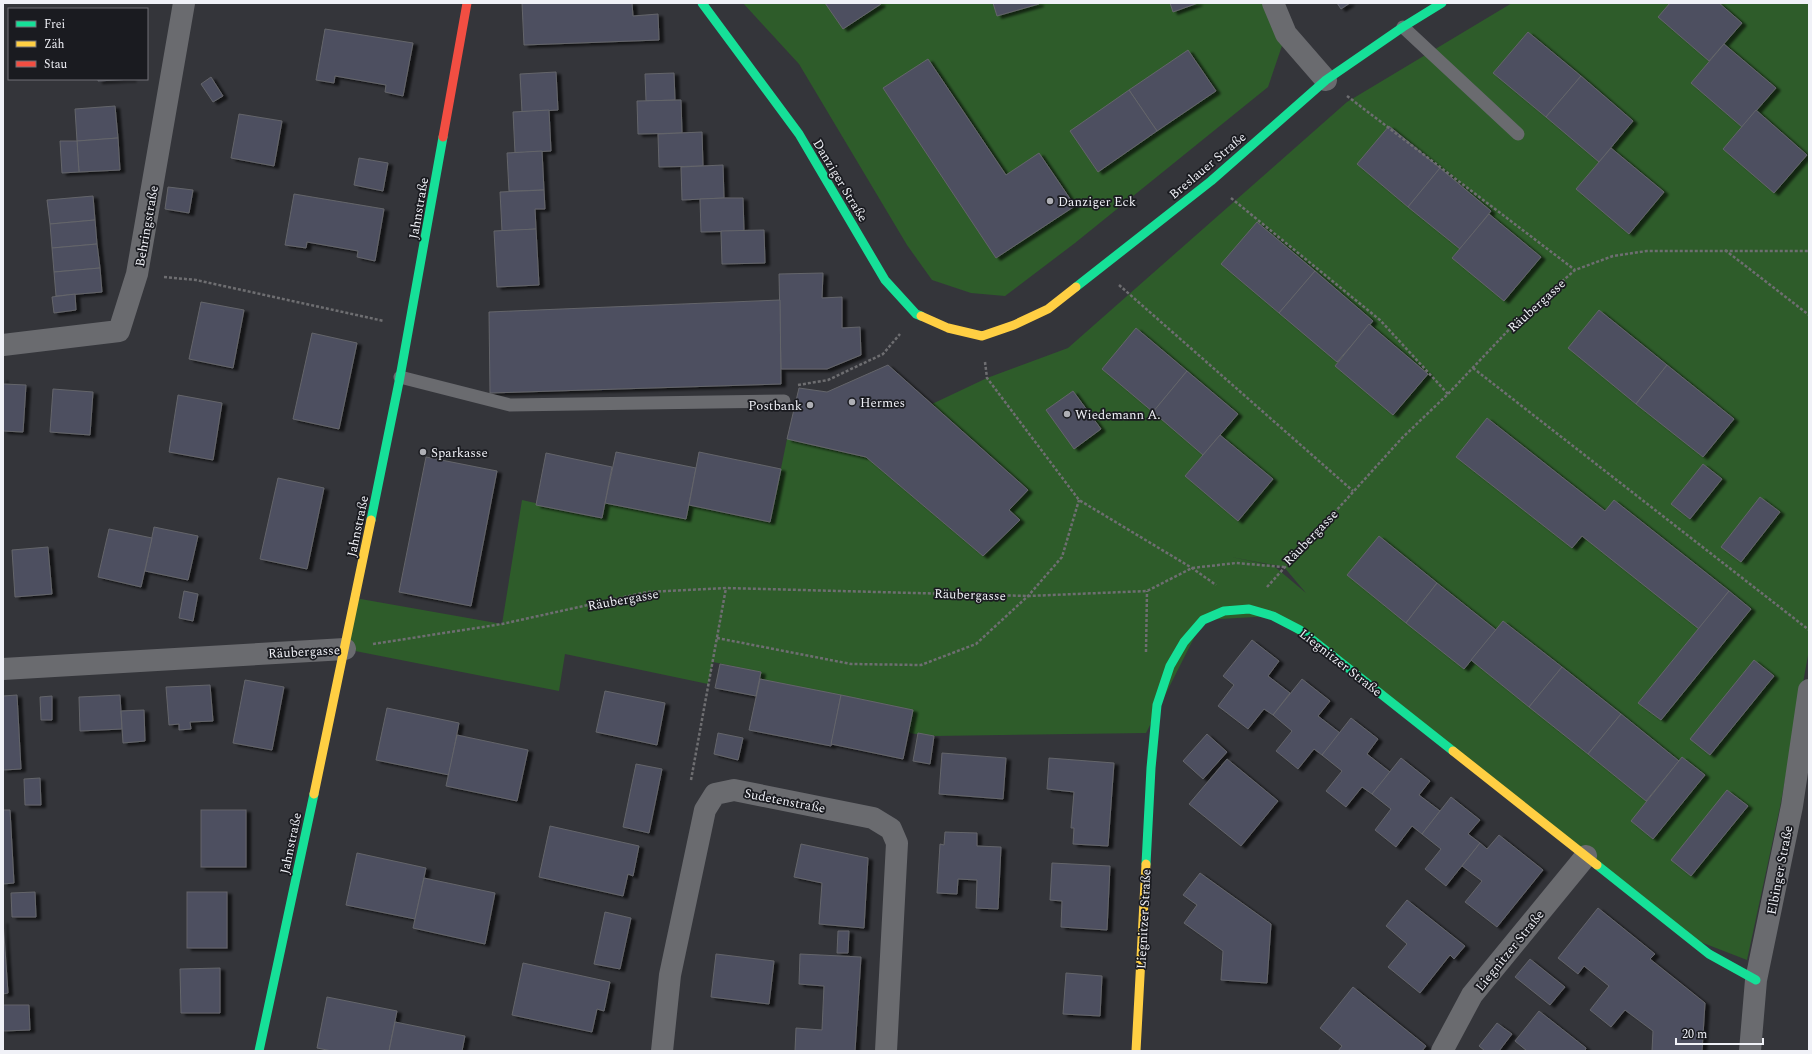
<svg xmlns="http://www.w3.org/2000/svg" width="1812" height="1054" font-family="Spectral,serif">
	<defs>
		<filter id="shadow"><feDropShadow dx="4.5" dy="2.5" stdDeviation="1" flood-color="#0009"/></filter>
	</defs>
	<rect width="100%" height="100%" fill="#34353a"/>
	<!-- green -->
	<g fill="#2e5c2a" fill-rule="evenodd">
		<path d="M743 3H1273L1286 34 1268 87 1075 243 1005 296 971 293 932 280 907 245 799 64Z"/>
		<path d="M1512 3H1809V650L1780 807 1747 960 1698 941 1273 616 1203 620 1146 733 934 736 908 733 913 710 760 679 761 672 713 662 708 684 565 654 559 691 345 649 355 598 502 624 522 500 602 518 605 503 689 505 770 522 787 439 866 457 983 556 1009 510 1028 490 932 404 987 378 1068 348 1347 102ZM1231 557 1284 567 1306 593 1274 566Z"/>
	</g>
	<!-- building -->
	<g fill="#4d4f61" stroke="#64656a" filter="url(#shadow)">
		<path d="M522 3H632L633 16 658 14 659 40 524 45Z"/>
		<path d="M825 3H880L881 4 843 29Z"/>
		<path d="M993 3H1039V4L997 16Z"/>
		<path d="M1170 3H1198L1173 12Z"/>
		<path d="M1337 3H1350L1341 9Z"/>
		<path d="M1670 3H1719L1742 23 1709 61 1658 17Z"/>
		<path d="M325 29 413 43 403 96 385 92 386 85 335 76 334 83 316 80Z"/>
		<path d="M1528 32 1581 76 1546 117 1493 73Z"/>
		<path d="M1724 44 1776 88 1742 127 1691 83Z"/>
		<path d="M1188 50 1216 91 1157 131 1129 90Z"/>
		<path d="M928 59 1006 175 1039 153 1075 206 996 258 883 88Z"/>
		<path d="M556 72 558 110 522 112 520 74Z"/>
		<path d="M674 73 675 100 646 101 645 74Z"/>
		<path d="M1581 76 1633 121 1599 162 1546 117Z"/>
		<path d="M211 77 223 96 213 102 201 84Z"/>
		<path d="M98 79H132L98 81Z"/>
		<path d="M1129 90 1157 131 1098 172 1070 131Z"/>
		<path d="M681 100 682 133 638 134 637 101Z"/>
		<path d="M115 106 118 138 77 141 75 109Z"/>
		<path d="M549 110 551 151 515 153 513 112Z"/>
		<path d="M1756 110 1807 155 1774 193 1723 149Z"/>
		<path d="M239 114 282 121 274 166 231 158Z"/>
		<path d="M1389 126 1440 168 1408 207 1357 164Z"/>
		<path d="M702 132 703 166 659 167 658 134Z"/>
		<path d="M118 138 120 170 79 172 77 141Z"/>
		<path d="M60 141H77L79 172 62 173Z"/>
		<path d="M1611 148 1664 192 1629 234 1576 189Z"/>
		<path d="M542 151 544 190 509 191 507 153Z"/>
		<path d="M359 158 388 163 383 191 354 185Z"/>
		<path d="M723 165 724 198 682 200 681 167Z"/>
		<path d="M1440 168 1491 211 1460 249 1408 207Z"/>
		<path d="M168 187 193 190 189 213 165 209Z"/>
		<path d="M544 190 545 209H535L536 229 502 231 500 192Z"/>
		<path d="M294 194 384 209 375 261 357 257 358 251 307 242 306 248 285 245Z"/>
		<path d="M93 196 95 220 50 224 47 200Z"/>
		<path d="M724 198H743L744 231 701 232 700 199Z"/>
		<path d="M1489 214 1541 257 1504 301 1452 258Z"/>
		<path d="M95 220 97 244 52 248 50 224Z"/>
		<path d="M1257 222 1315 271 1279 313 1221 264Z"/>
		<path d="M536 229 539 285 497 287 494 231Z"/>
		<path d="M764 230 765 263 722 264 721 231Z"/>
		<path d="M97 244 100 268 54 272 52 248Z"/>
		<path d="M100 268 102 292 56 296 54 272Z"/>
		<path d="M1315 271 1373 321 1337 362 1279 313Z"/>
		<path d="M823 273 822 298 842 297V328L860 327 861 355 827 369H781L779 274Z"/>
		<path d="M75 294 76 310 54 313 52 297Z"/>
		<path d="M780 300 781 384 490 393 489 312Z"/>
		<path d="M201 302 244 310 233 368 189 359Z"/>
		<path d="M1599 310 1667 365 1636 404 1568 348Z"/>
		<path d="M1369 324 1428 374 1393 415 1335 366Z"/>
		<path d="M1136 328 1187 371 1153 412 1102 369Z"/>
		<path d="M312 333 357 343 339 429 293 419Z"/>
		<path d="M888 365 1028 490 1009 510 1020 520 983 556 866 457 787 439 799 388 827 392Z"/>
		<path d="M1667 365 1734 419 1703 457 1636 404Z"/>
		<path d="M1187 371 1238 414 1203 455 1153 412Z"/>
		<path d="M3 378V384L26 385 23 432 3 431Z"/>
		<path d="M53 389 93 392 90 435 50 432Z"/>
		<path d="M1073 391 1101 429 1074 449 1046 410Z"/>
		<path d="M178 395 222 403 213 460 169 452Z"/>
		<path d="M1487 418 1605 511 1614 500 1729 591 1699 629 1582 536 1572 548 1456 457Z"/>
		<path d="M1220 435 1273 479 1238 521 1185 476Z"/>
		<path d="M616 452 696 468 686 519 605 503Z"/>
		<path d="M699 452 781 469 770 522 689 505Z"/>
		<path d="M546 453 612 467 602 518 536 505Z"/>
		<path d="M426 457 497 471 471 606 399 592Z"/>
		<path d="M1703 464 1722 479 1690 519 1671 504Z"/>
		<path d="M278 478 324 488 307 569 260 559Z"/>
		<path d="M1760 497 1780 512 1741 562 1721 547Z"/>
		<path d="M154 527 198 536 188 580 145 571Z"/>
		<path d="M109 529 152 538 141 587 98 577Z"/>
		<path d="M1379 536 1437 583 1406 623 1347 575Z"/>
		<path d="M48 547 52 594 15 597 12 550Z"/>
		<path d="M1437 583 1496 630 1464 669 1406 623Z"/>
		<path d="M184 591 198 594 193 621 179 618Z"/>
		<path d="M1729 591 1751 609 1661 720 1638 703Z"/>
		<path d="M1503 621 1562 667 1529 707 1471 660Z"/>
		<path d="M1252 640 1279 661 1268 676 1290 693 1273 715 1264 709 1248 729 1218 706 1234 685 1223 676Z"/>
		<path d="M1754 660 1774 676 1710 755 1690 739Z"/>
		<path d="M720 664 761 672 756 696 715 688Z"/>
		<path d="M1562 667 1621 714 1588 754 1529 707Z"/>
		<path d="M760 679 841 695 831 746 749 730Z"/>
		<path d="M1302 679 1330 701 1318 716 1340 733 1322 755 1314 749 1298 769 1276 751 1292 731 1273 715Z"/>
		<path d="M245 680 284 687 272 750 233 743Z"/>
		<path d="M210 685 213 721 190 722 191 729 179 730V724L169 725 166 687Z"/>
		<path d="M605 691 665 703 657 745 596 732Z"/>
		<path d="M17 695 21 769 3 770V696Z"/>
		<path d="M120 695 122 729 80 731 79 697Z"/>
		<path d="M841 695 913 710 903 759 831 744Z"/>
		<path d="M52 696V720H41L40 697Z"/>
		<path d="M387 708 459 723 449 775 376 760Z"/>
		<path d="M144 710 145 741 123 743 121 711Z"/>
		<path d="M1621 714 1679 761 1646 801 1588 754Z"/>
		<path d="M1351 718 1378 739 1367 754 1390 772 1372 794 1362 787 1346 807 1326 791 1342 771 1322 755Z"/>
		<path d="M718 733 743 738 738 760 714 754Z"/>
		<path d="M918 733 934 736 930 764 913 761Z"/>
		<path d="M1207 734 1227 752 1203 779 1183 761Z"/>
		<path d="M457 735 528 750 517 801 446 786Z"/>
		<path d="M942 753 1006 758 1003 799 939 794Z"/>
		<path d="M1682 757 1705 775 1653 839 1631 821Z"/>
		<path d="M1049 758 1114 763 1108 846 1073 844 1074 828H1071L1074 792 1047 789Z"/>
		<path d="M1401 758 1430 781 1419 795 1440 811 1422 834 1412 826 1396 847 1375 830 1391 809 1372 794Z"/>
		<path d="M1227 759 1278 801 1241 846 1189 804Z"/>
		<path d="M636 764 662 769 649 833 623 827Z"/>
		<path d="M40 778 41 805H25L24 779Z"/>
		<path d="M1727 790 1748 806 1691 876 1671 860Z"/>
		<path d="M1451 797 1480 820 1468 834 1480 843 1446 886 1425 869 1441 849 1422 834Z"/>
		<path d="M3 810H10L14 883 3 884Z"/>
		<rect x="201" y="810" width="45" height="57"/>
		<path d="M550 826 639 846 633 876 628 874 623 896 539 877Z"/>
		<path d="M945 832 977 833V846L1001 847 998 909 976 908 977 880 958 879 957 894 937 893 940 844 944 845Z"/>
		<path d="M1499 835 1543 870 1497 927 1465 902 1482 881 1462 866 1480 843 1487 849Z"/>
		<path d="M801 844 868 858 864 928 819 924 822 883 794 877Z"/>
		<path d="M357 853 426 868 415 919 346 905Z"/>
		<path d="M1052 863 1110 866 1107 930 1061 927 1062 901 1050 900Z"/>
		<path d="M1200 873 1271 924 1267 983 1221 980 1223 951 1184 923 1197 905 1183 895Z"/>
		<path d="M424 878 495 893 485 944 413 928Z"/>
		<path d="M35 892 36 917H12L11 893Z"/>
		<rect x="187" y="892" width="40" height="56"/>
		<path d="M1407 900 1465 946 1454 959 1450 955 1420 993 1388 967 1407 944 1386 926Z"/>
		<path d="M1598 908 1655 954 1650 959 1705 1003 1702 1051H1652L1653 1031 1625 1010 1611 1027 1590 1010 1609 986 1584 966 1578 974 1558 958Z"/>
		<path d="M605 912 631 918 620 969 594 964Z"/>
		<path d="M3 921 8 993 3 994Z"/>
		<path d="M838 931H849L848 953H837Z"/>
		<path d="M716 954 774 961 769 1004 711 997Z"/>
		<path d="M800 954 861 957 855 1051H795L796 1028 822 1030 824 986 799 984Z"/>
		<path d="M1530 959 1565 987 1550 1005 1515 977Z"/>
		<path d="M523 963 610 982 604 1011 597 1009 592 1032 512 1015Z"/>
		<path d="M220 968V1013H181L180 969Z"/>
		<path d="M1066 973 1102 976 1100 1016 1063 1014Z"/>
		<path d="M1353 987 1426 1046 1422 1051H1338L1342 1046 1320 1028Z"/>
		<path d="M327 997 397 1011 389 1051H332L317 1048Z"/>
		<path d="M3 1005H29L30 1030 3 1031Z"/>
		<path d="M1539 1011 1586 1048 1585 1051H1527L1515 1041Z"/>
		<path d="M395 1022 465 1036 462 1051H389Z"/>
		<path d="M1497 1023 1512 1034 1499 1051H1485L1479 1046Z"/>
	</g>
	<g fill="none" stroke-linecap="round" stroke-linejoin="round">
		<!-- path -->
		<g stroke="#6e6e71" stroke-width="2.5" stroke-dasharray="3 2" stroke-linecap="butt">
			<path d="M1347 96 1575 270"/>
			<path d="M1231 198 1380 320 1448 394"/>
			<path d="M1725 250 1809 315"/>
			<path d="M164 277 196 280 384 321"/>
			<path d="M1119 285 1353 491"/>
			<path d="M985 362 987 378 1079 500 1192 568 1216 585"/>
			<path d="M1473 368 1809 630"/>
			<path d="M798 385 828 380 883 354 900 334"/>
			<path d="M1267 587 1402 438 1448 394 1518 320 1575 270 1613 256 1647 251H1809"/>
			<path d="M717 638 851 664 921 665 976 644 1028 596 1062 557 1079 500"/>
			<path d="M373 644 502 624 647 592 726 588 1028 596 1147 591 1192 568 1236 563 1284 567"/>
			<path d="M1146 652 1147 591"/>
			<path d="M691 780 726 588"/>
		</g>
		<!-- lane -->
		<g stroke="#6a6b6f" stroke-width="13">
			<path d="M1403 27 1518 134"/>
			<path d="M400 377 510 405 784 401"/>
		</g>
		<!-- street -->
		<g stroke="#6a6b6f" stroke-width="22">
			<path d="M1273 3 1286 34 1326 80"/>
			<path d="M3 345 119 331 137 274 184 3"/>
			<path d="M3 669 345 649"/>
			<path d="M662 1051 670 975 705 810 715 794 734 790 873 818 891 829 897 843 886 1051"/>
			<path d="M1442 1051 1472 995 1586 856"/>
			<path d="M1750 1051 1756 980 1792 806 1809 690"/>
		</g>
		<!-- fast -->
		<g stroke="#16e098" stroke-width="9">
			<path d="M702 3 799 134 885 280 916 314 921 316"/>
			<path d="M1076 287 1211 181 1326 80 1403 27 1442 3"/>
			<path d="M371 520 400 377 443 137"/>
			<path d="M1146 864 1151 768 1157 705 1170 666 1184 642 1203 620 1224 611 1249 609 1273 616 1300 630 1453 751"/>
			<path d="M1597 865 1709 954 1756 980"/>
			<path d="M259 1051 314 794"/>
		</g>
		<!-- slow -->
		<g stroke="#ffcf43" stroke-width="9">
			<path d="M921 316 948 328 982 336 1014 325 1048 309 1076 287"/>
			<path d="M1453 751 1597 865"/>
			<path d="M314 794 371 520"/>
			<path d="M1136 1051 1146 864"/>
		</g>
		<!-- jam -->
		<path stroke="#f24e42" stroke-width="9" d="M443 137 467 3"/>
	</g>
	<!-- markers -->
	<g fill="#aeafb5" stroke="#1a1b20" stroke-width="1.5">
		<circle cx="1050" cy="201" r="4"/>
		<circle cx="852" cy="402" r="4"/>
		<circle cx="810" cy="405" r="4"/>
		<circle cx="1067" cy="414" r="4"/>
		<circle cx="423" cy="452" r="4"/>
	</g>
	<g text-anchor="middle" stroke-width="3.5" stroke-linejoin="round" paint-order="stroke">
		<!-- street labels -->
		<g font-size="13" fill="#f0f1f7" stroke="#1a1b20">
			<text transform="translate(1207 165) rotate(-40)" y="5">Breslauer Straße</text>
			<text transform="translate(841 180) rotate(59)" y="5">Danziger Straße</text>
			<text transform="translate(418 208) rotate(-80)" y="5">Jahnstraße</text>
			<text transform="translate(146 226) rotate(-80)" y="5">Behringstraße</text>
			<text transform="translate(1536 305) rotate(-42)" y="5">Räubergasse</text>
			<text transform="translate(357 526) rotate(-78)" y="5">Jahnstraße</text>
			<text transform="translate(1310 537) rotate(-46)" y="5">Räubergasse</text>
			<text transform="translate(970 594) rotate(2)" y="5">Räubergasse</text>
			<text transform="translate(623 599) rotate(-10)" y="5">Räubergasse</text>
			<text transform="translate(304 651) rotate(-3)" y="5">Räubergasse</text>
			<text transform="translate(1341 662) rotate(38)" y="5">Liegnitzer Straße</text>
			<text transform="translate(785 800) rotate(11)" y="5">Sudetenstraße</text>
			<text transform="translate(290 843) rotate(-78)" y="5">Jahnstraße</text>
			<text transform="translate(1779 870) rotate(-79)" y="5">Elbinger Straße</text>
			<text transform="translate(1143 919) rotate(-87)" y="5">Liegnitzer Straße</text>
			<text transform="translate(1509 950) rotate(-51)" y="5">Liegnitzer Straße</text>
		</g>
		<!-- poi labels -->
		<g font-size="13" fill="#f0f1f7" stroke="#1a1b20" text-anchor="start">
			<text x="1058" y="206">Danziger Eck</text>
			<text x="860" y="407">Hermes</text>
			<text x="802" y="410" text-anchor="end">Postbank</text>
			<text x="1075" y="419">Wiedemann A.</text>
			<text x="431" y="457">Sparkasse</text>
		</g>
	</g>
	<!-- border -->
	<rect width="1812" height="1054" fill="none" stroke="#f0f1f7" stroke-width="8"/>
	<!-- legend -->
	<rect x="8" y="8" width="140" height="72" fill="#1a1b20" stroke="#707176"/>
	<rect x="16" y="21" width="20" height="6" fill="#16e098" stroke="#707176"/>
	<text x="44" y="28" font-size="12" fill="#f0f1f7">Frei</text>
	<rect x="16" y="41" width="20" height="6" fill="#ffcf43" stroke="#707176"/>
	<text x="44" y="48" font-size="12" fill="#f0f1f7">Zäh</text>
	<rect x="16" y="61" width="20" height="6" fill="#f24e42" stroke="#707176"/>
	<text x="44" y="68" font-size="12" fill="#f0f1f7">Stau</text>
	<!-- scale -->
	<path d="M1676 1038v6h87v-6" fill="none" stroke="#f0f1f7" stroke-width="2"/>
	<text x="1682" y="1038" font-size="12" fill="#f0f1f7" stroke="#1a1b20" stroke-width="3" paint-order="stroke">20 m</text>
</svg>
